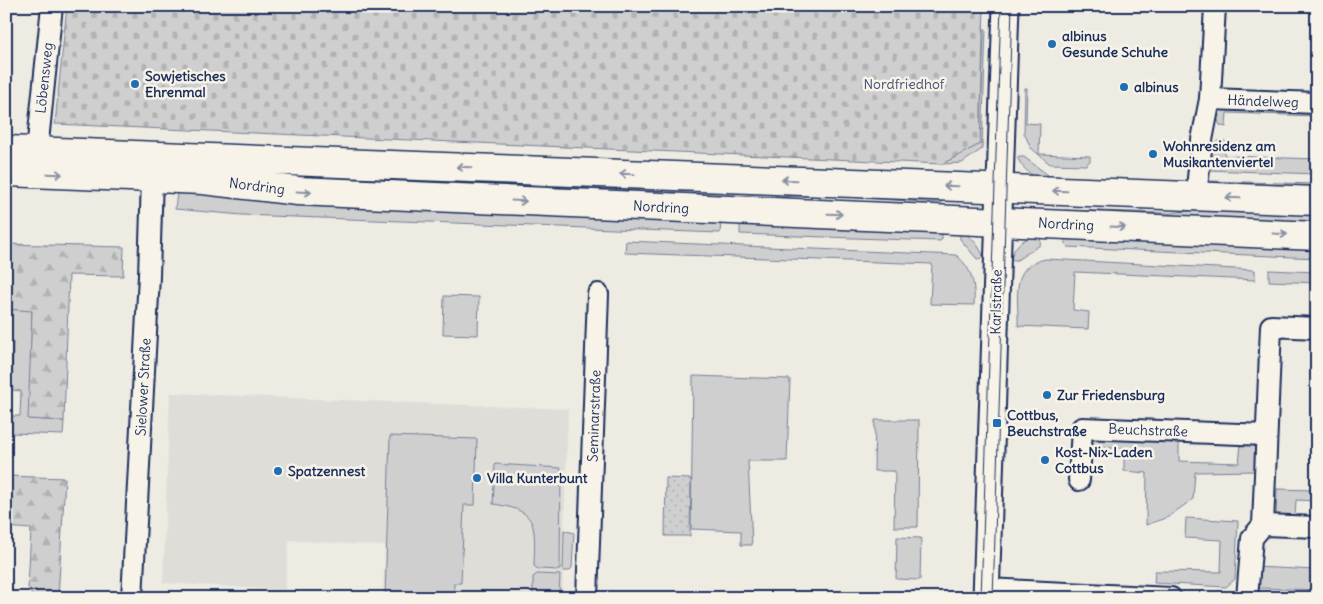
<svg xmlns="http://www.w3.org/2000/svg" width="1323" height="604" font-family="Delius,sans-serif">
	<defs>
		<pattern id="forest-firs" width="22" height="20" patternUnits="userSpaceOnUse" patternTransform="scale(1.25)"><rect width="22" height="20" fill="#cfcfcf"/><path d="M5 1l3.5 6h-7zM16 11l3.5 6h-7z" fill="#b1b2b4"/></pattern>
		<pattern id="cemetery-stones" width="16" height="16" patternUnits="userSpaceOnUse" patternTransform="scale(1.25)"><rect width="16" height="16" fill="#cfcfcf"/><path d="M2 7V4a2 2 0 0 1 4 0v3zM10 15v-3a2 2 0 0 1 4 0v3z" fill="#b1b2b4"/></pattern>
		<pattern id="park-dots" width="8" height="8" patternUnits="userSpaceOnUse" patternTransform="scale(1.25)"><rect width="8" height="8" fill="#cfcfcf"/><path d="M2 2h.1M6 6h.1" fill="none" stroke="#b1b2b4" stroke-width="1.8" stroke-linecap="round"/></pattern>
	</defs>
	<rect width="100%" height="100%" fill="#eeebe2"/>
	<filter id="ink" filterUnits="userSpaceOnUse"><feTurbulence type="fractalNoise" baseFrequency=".02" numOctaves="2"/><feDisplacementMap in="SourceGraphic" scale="10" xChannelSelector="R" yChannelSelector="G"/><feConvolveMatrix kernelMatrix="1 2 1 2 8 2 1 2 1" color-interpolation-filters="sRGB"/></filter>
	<g filter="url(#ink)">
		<!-- built -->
		<path fill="#deddd8" d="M170 393 568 409 562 598H383L385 546 289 540 285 590 163 583Z"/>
		<!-- green -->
		<g fill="#cfcfcf" stroke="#757f96">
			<path d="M984 29H986L982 149 962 163 942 164 980 144Z"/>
			<path d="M1025 88H1027L1026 123 1040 124 1039 154 1090 156V161L1086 165 1050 164 1031 148 1024 133Z"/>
			<path d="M1221 105 1317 109V116L1227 113 1226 127 1220 125C1216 117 1215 112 1221 105Z"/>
			<path d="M1218 141H1225V156L1317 159V174L1207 170 1211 146Z"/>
			<path d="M1017 157H1024L1048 175 1047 181C1032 177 1024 171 1017 157Z"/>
			<path d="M188 162 943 195 942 203C877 200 809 191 744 200L309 184Z"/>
			<path d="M1208 181 1317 184V191L1213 187Z"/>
			<path d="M180 189 721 222 720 233 242 215 175 209 177 193Z"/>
			<path d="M1215 208 1317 211V226L1064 216V210L1171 213Z"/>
			<path d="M740 223 942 231V239L940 241 740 234Z"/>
			<path d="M960 231C973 238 979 245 984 258L977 259 960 239Z"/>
			<path d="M1032 236H1041L1040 245 1017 260H1011C1013 246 1020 242 1032 236Z"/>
			<path d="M1065 238 1317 247V258L1068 247 1065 244Z"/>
			<path d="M626 241 956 255C973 269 975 284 974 305L930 304 932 264 625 253Z"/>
			<path d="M1046 259 1255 270V280L1075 272 1073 310 1089 312 1088 329 1018 326C1019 297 1009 265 1046 259Z"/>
			<path d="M1269 270 1317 272V283L1269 281Z"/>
			<path d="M444 296 479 297 478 335 443 334Z"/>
			<path d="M6 309 32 310 29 419 64 421 63 435 12 433V416H20L21 391 12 390 13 343 6 342Z"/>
			<path d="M693 376 790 379 787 461H748L752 545H741V531L691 529Z"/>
			<path d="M875 420H919L918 527H894L895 471H874Z"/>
			<path d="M1317 421V501L1296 500 1295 518H1276L1277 489 1314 490Z"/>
			<path d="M1098 434 1179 437V461L1239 463 1241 444 1254 445 1258 453 1257 471 1195 472 1193 499 1168 517 1146 525 1147 473 1124 471V448H1098L1092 441Z"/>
			<path d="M390 436 477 439 475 505H464L461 583H454V598H385Z"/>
			<path d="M495 464 561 468 560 570 538 569 534 566C535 525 539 510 493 504Z"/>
			<path d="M1186 518 1238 521 1235 579 1226 587 1154 583 1155 571 1221 572 1222 540 1185 538Z"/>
			<path d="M564 530 574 533 572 568 569 571H563Z"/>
			<path d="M897 537 921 538 920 580 896 579Z"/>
			<path d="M1255 567 1317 570V590L1259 588 1254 582Z"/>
			<path d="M537 574 560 575 559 598H533V577Z"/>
		</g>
		<!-- forest -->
		<g fill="url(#forest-firs)" stroke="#757f96">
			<path d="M6 244 124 247 123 276 69 275 64 421 28 419 32 311 6 309Z"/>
			<path d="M6 476 65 478 58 598H33L28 587 31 529 6 527Z"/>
		</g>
		<!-- cemetery -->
		<path fill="url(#cemetery-stones)" stroke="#757f96" d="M67 6H984L980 144 942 164 55 124Z"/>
		<!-- park -->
		<path fill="url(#park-dots)" stroke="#757f96" d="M666 478 691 479 690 536H665Z"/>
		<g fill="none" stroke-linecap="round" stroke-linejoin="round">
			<defs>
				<g id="minor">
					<path d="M1210 99 1317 103"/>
					<path d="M37 151 52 6"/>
					<path d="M1196 197 1202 140 1210 99 1215 6"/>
					<path d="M1079 480 1082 428 1266 435"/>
					<path d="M1263 525 1317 527"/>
					<path d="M986 589 1171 598"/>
					<path d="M132 598 149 276 152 177"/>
					<path d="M587 598 598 294"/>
					<path d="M1247 598 1252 538 1263 525 1271 326 1317 328"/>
				</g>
				<path id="tertiary" d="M986 598 1006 6"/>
				<g id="secondary">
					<path d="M6 150 1317 201"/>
					<path d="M6 172 203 180 298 191 1317 236"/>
				</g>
			</defs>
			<!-- minor casing -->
			<use href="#minor" stroke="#1b2f5e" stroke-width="24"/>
			<!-- tertiary casing -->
			<use href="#tertiary" stroke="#1b2f5e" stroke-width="29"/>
			<!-- secondary casing -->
			<use href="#secondary" stroke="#1b2f5e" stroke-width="31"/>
			<!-- minor -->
			<use href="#minor" stroke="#f7f3e8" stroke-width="20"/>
			<!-- tertiary -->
			<use href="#tertiary" stroke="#f7f3e8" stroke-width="25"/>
			<!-- secondary -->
			<use href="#secondary" stroke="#f7f3e8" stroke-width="28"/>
			<!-- tram -->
			<g stroke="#1b2f5e" stroke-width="1">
				<path d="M981 598 1001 6"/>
				<path d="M993 598 1012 6"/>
			</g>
		</g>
		<!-- one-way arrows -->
		<defs><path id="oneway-shaft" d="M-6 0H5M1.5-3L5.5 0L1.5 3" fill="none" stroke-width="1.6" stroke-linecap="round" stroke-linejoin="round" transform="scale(1.25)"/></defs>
		<g stroke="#8991a3">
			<use href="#oneway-shaft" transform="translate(464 167) rotate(-178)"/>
			<use href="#oneway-shaft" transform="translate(55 174) rotate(2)"/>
			<use href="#oneway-shaft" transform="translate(627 174) rotate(-178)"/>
			<use href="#oneway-shaft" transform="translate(789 180) rotate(-178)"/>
			<use href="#oneway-shaft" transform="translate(951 186) rotate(-178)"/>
			<use href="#oneway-shaft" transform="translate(1060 191) rotate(-178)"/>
			<use href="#oneway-shaft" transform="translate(304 192) rotate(3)"/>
			<use href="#oneway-shaft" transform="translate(1233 198) rotate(-178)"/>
			<use href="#oneway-shaft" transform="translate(519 201) rotate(3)"/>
			<use href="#oneway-shaft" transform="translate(835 214) rotate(2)"/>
			<use href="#oneway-shaft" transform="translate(1118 227) rotate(3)"/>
			<use href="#oneway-shaft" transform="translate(1280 234) rotate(3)"/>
		</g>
	</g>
	<!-- markers -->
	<g fill="#1f6fb2" stroke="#f7f3e8" stroke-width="2">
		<circle cx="1052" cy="44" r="5"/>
		<circle cx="135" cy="84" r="5"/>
		<circle cx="1124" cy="87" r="5"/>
		<circle cx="1153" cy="154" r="5"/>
		<circle cx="1047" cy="395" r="5"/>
		<rect x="992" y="418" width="10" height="10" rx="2.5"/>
		<circle cx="1045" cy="460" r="5"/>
		<circle cx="278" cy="471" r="5"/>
		<circle cx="477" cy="478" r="5"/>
	</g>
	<g text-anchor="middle" stroke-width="5" stroke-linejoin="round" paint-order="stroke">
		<!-- poi labels -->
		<g font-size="14" font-weight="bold" fill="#1b2f5e" stroke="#f7f3e8" text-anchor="start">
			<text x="1062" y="41">albinus<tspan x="1062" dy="16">Gesunde Schuhe</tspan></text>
			<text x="145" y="81">Sowjetisches<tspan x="145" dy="16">Ehrenmal</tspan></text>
			<text x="1134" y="92">albinus</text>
			<text x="1163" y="151">Wohnresidenz am<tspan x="1163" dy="16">Musikantenviertel</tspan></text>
			<text x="1057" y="400">Zur Friedensburg</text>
			<text x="1007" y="420">Cottbus,<tspan x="1007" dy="16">Beuchstraße</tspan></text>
			<text x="1055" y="457">Kost-Nix-Laden<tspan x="1055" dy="16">Cottbus</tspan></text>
			<text x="288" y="476">Spatzennest</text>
			<text x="487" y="483">Villa Kunterbunt</text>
		</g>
		<!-- street labels -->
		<g font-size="14" fill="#1b2f5e" stroke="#f7f3e8">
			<text transform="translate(44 78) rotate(-84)" y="5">Löbensweg</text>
			<text transform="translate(1263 101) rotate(2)" y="5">Händelweg</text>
			<text transform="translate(257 186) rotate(7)" y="5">Nordring</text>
			<text transform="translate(661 207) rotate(3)" y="5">Nordring</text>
			<text transform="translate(1066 224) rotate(3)" y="5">Nordring</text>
			<text transform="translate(996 302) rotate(-89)" y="5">Karlstraße</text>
			<text transform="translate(143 387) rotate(-87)" y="5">Sielower Straße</text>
			<text transform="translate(594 416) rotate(-88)" y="5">Seminarstraße</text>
			<text transform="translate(1148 430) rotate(2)" y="5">Beuchstraße</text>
		</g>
		<!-- park labels -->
		<g font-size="14" fill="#3f4f75" stroke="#f7f3e8">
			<text x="904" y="89">Nordfriedhof</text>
		</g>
	</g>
	<!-- margin -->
	<rect width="1323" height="604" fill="none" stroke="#f7f3e8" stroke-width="25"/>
	<rect x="12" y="12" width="1298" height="579" fill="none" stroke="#1b2f5e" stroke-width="2" filter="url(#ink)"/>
</svg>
